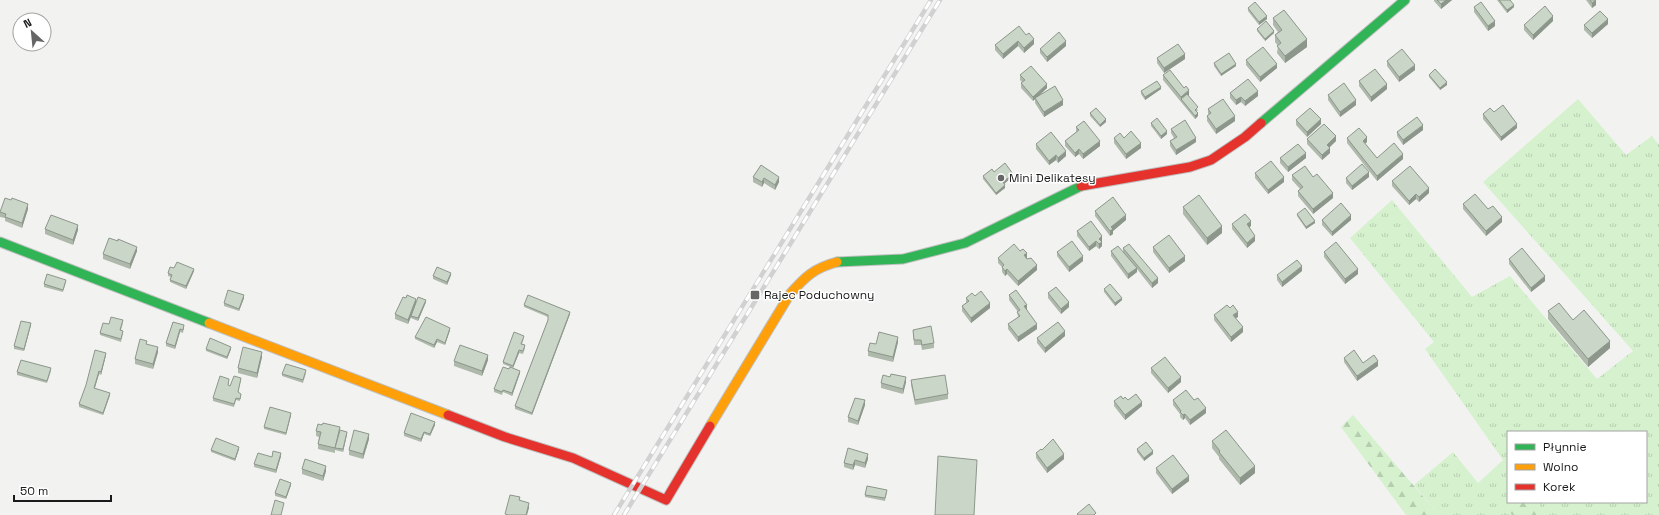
<svg xmlns="http://www.w3.org/2000/svg" width="1659" height="515" font-family="'Space Grotesk',sans-serif">
	<defs>
		<pattern id="grass-tufts" width="24" height="20" patternUnits="userSpaceOnUse"><rect width="24" height="20" fill="#d5f1cd"/><path d="M3 7l-1-3M5 7V3M7 7l1-3M15 17l-1-3M17 17v-4M19 17l1-3" fill="none" stroke="#b6ceaf"/></pattern>
		<pattern id="forest-firs" width="22" height="20" patternUnits="userSpaceOnUse"><rect width="22" height="20" fill="#d5f1cd"/><path d="M5 1l3.5 6h-7zM16 11l3.5 6h-7z" fill="#b6ceaf"/></pattern>
	</defs>
	<rect width="100%" height="100%" fill="#f2f3f1"/>
	<!-- grass -->
	<path fill="url(#grass-tufts)" d="M1578 99 1626 155 1652 136 1659 145V515H1545L1537 502H1646V432H1508V502H1515L1507 509 1512 515H1439L1414 485 1453 452 1478 483 1503 460 1425 349 1434 342 1350 238 1392 200 1472 297 1510 276 1597 379 1633 351 1483 182Z"/>
	<!-- forest -->
	<g fill="url(#forest-firs)">
		<path d="M1353 415 1439 515H1406L1341 427Z"/>
		<path d="M1515 502H1537L1545 515H1512L1507 509Z"/>
	</g>
	<g fill="none" stroke-linecap="round" stroke-linejoin="round">
		<defs>
			<g id="fast">
				<path d="M1261 123 1405 0"/>
				<path d="M0 242 209 323"/>
				<path d="M837 262 903 259 965 243 1081 186"/>
			</g>
			<g id="slow">
				<path d="M209 323 448 415"/>
				<path d="M710 426 790 294C805 277 814 268 837 262"/>
			</g>
			<g id="jam">
				<path d="M1081 186 1190 167 1211 160 1245 137 1261 123"/>
				<path d="M448 415 505 437 573 458 666 500 710 426"/>
			</g>
		</defs>
		<!-- fast casing -->
		<use href="#fast" stroke="#bebfbe" stroke-width="11"/>
		<!-- slow casing -->
		<use href="#slow" stroke="#bebfbe" stroke-width="11"/>
		<!-- jam casing -->
		<use href="#jam" stroke="#bebfbe" stroke-width="11"/>
		<!-- fast -->
		<use href="#fast" stroke="#30b455" stroke-width="9"/>
		<!-- slow -->
		<use href="#slow" stroke="#ff9f0a" stroke-width="9"/>
		<!-- jam -->
		<use href="#jam" stroke="#e5322d" stroke-width="9"/>
		<defs>
			<g id="rail">
				<path d="M614 515 931 0"/>
				<path d="M624 515 940 0"/>
			</g>
		</defs>
		<!-- rail casing -->
		<use href="#rail" stroke="#d1d1d1" stroke-width="4.5"/>
		<!-- rail -->
		<use href="#rail" stroke="#fff" stroke-width="3" stroke-dasharray="9" stroke-linecap="butt"/>
	</g>
	<!-- wall -->
	<g fill="#aeb8ab">
		<path d="M1434 0H1452L1441 9 1434 1Z"/>
		<path d="M1497 0H1510L1514 7 1507 13Z"/>
		<path d="M1586 0H1596V5L1592 8Z"/>
		<path d="M1474 7 1495 26 1488 31 1474 12Z"/>
		<path d="M1248 8 1267 19 1259 25 1248 11Z"/>
		<path d="M1273 18 1307 47 1285 63 1277 53 1278 46 1275 42V35L1278 32 1273 25Z"/>
		<path d="M1553 21 1533 40 1524 30V25Z"/>
		<path d="M1608 24 1592 38 1584 30V25Z"/>
		<path d="M1257 29 1274 33 1265 41 1257 31Z"/>
		<path d="M1026 35 1034 44 1024 53 1018 46 1003 59 995 50V45Z"/>
		<path d="M1066 46 1047 62 1040 53V49Z"/>
		<path d="M1157 58 1185 59 1164 73 1157 63Z"/>
		<path d="M1246 60 1277 68 1260 82 1246 65Z"/>
		<path d="M1387 61 1415 70 1399 82 1387 66Z"/>
		<path d="M1214 63 1236 66 1221 76 1214 66Z"/>
		<path d="M1020 75 1047 88 1039 96 1063 105 1044 117 1035 103V99L1033 101 1021 88V83L1022 82 1020 80Z"/>
		<path d="M1163 75 1189 95 1188 96 1198 110 1197 111 1198 116 1195 119 1163 80Z"/>
		<path d="M1429 75 1447 85 1440 90 1429 77Z"/>
		<path d="M1359 81 1387 89 1371 102 1359 86Z"/>
		<path d="M1161 89 1145 100 1141 94V91Z"/>
		<path d="M1230 93 1258 96 1245 106 1241 102 1236 105 1230 98Z"/>
		<path d="M1328 95 1356 105 1340 117 1328 100Z"/>
		<path d="M1208 109 1235 121 1216 134 1207 121V116L1209 115 1208 114Z"/>
		<path d="M1090 113 1106 122 1100 127 1090 116Z"/>
		<path d="M1483 114 1517 128 1501 141 1483 119Z"/>
		<path d="M1296 120 1321 124 1307 137 1296 125Z"/>
		<path d="M1151 123 1167 134 1161 139 1151 126Z"/>
		<path d="M1076 127 1100 146 1083 159 1079 154 1075 157 1065 146V141L1076 132Z"/>
		<path d="M1171 129 1196 142 1176 155 1170 146V141L1174 138 1171 133Z"/>
		<path d="M1423 130 1403 145 1397 136V132Z"/>
		<path d="M1114 138 1141 148 1126 159 1114 143Z"/>
		<path d="M1347 138 1367 142 1365 144 1377 158 1403 159 1377 181 1347 143Z"/>
		<path d="M1307 139 1336 141 1329 147 1330 153 1322 160 1307 144Z"/>
		<path d="M1036 144 1066 156 1058 163 1056 160 1049 165 1036 149Z"/>
		<path d="M1280 158H1306L1288 172 1280 163Z"/>
		<path d="M761 165 779 182 775 190 764 183 762 187 753 182V177Z"/>
		<path d="M994 172 1013 176 1004 184 1005 188 996 195 983 179V176Z"/>
		<path d="M1255 173 1284 182 1268 194 1255 178Z"/>
		<path d="M1292 175 1313 177 1333 198 1313 214 1298 196V191L1300 189 1292 180Z"/>
		<path d="M1369 177 1352 190 1346 183V178Z"/>
		<path d="M1392 181 1429 193 1419 202 1416 199 1409 205 1392 186Z"/>
		<path d="M1463 204 1488 209 1502 222 1486 236 1463 209Z"/>
		<path d="M1183 207 1222 233 1207 245 1183 214Z"/>
		<path d="M28 209 22 228 5 221V218L0 217V212Z"/>
		<path d="M1095 211 1126 220 1113 231V234L1110 236 1095 216Z"/>
		<path d="M1297 214 1315 223 1306 229 1297 216Z"/>
		<path d="M1322 220H1351L1332 236 1322 225Z"/>
		<path d="M1232 224 1251 226 1249 227 1255 241 1247 248 1232 229Z"/>
		<path d="M45 229 78 230 73 245 45 234Z"/>
		<path d="M1077 231 1102 241V246L1099 249 1096 246 1089 251 1077 236Z"/>
		<path d="M118 241 137 251 130 269 103 259V254Z"/>
		<path d="M1153 247 1185 261 1169 273 1153 252Z"/>
		<path d="M1123 248 1158 283 1152 288 1137 269V272L1128 279 1111 256V251L1123 252Z"/>
		<path d="M1057 252 1083 261 1069 272 1057 256Z"/>
		<path d="M1324 252 1358 274 1345 284 1324 257Z"/>
		<path d="M998 258H1027L1037 270 1018 286 1007 274 1005 276 1002 272V267L998 263Z"/>
		<path d="M1509 259 1545 281 1531 292 1509 264Z"/>
		<path d="M174 268 194 271 186 289 170 282V280L171 277 168 276V273Z"/>
		<path d="M1302 271 1282 287 1277 280V275Z"/>
		<path d="M451 275 447 285 433 279V276Z"/>
		<path d="M66 282 63 292 44 287V284Z"/>
		<path d="M1104 289 1122 300 1115 306 1104 292Z"/>
		<path d="M1048 293 1069 307 1061 314 1048 298Z"/>
		<path d="M1009 295 1027 310 1037 329 1018 342 1008 329V324L1018 317 1017 312H1018L1009 300Z"/>
		<path d="M975 296 990 308 971 323 962 311V306L966 303V298Z"/>
		<path d="M244 298 239 311 224 306V303Z"/>
		<path d="M416 302H426L418 321 411 318V317L408 324 395 319V314Z"/>
		<path d="M524 305 570 314 532 415 515 409V406L548 320V317L524 307Z"/>
		<path d="M1548 311 1573 320 1610 348 1588 367 1548 319Z"/>
		<path d="M1214 315 1238 317 1235 318 1243 332 1231 342 1214 320Z"/>
		<path d="M173 322 184 327 183 333 180 332 175 349 166 346V343Z"/>
		<path d="M123 323 121 330 123 333 121 342 100 335V333L109 324Z"/>
		<path d="M31 325 24 351 14 349V346Z"/>
		<path d="M450 330 445 345 437 342 434 348 415 339V337Z"/>
		<path d="M913 330 934 343V348L922 350 921 345H914Z"/>
		<path d="M1065 336 1045 353 1037 343V338Z"/>
		<path d="M524 338 522 344 525 348 523 354 519 353 513 368 503 364V362Z"/>
		<path d="M898 342 893 362 868 356V351L876 344Z"/>
		<path d="M147 344 158 352 153 369 135 364V359Z"/>
		<path d="M206 349H231L227 359 206 351Z"/>
		<path d="M106 355 101 375 99 374 95 388 110 395 103 415 79 407V404Z"/>
		<path d="M262 357 257 378 238 373V368Z"/>
		<path d="M1344 358 1363 363 1378 366 1357 381 1344 362Z"/>
		<path d="M488 360 482 376 454 366V361Z"/>
		<path d="M1151 368 1181 382 1168 393 1151 373Z"/>
		<path d="M51 371 47 383 17 375V372Z"/>
		<path d="M306 373 303 383 282 376V374Z"/>
		<path d="M520 373 512 396 503 392 502 395 494 392V389Z"/>
		<path d="M241 380 238 393 241 396 240 401 236 400 234 407 213 401V398L229 382 228 385 230 386Z"/>
		<path d="M911 380 948 394V399L915 405 911 385Z"/>
		<path d="M906 382 903 394 881 388V383Z"/>
		<path d="M1123 399 1142 406 1125 420 1114 406V401Z"/>
		<path d="M1173 400H1194L1206 413 1190 425 1185 418 1183 420 1180 417V414L1173 405Z"/>
		<path d="M865 405 858 425 848 422V417Z"/>
		<path d="M291 415 286 435 264 429V427Z"/>
		<path d="M435 425 430 436 424 434 421 442 404 436V433Z"/>
		<path d="M340 430 347 434 343 452 335 450V453L318 449V444L319 437 316 436V431Z"/>
		<path d="M369 439 363 459 349 455V450Z"/>
		<path d="M1212 441 1255 473 1240 485 1219 459V457L1212 448Z"/>
		<path d="M848 448 868 459 865 468 855 465 853 470 844 467V463Z"/>
		<path d="M239 449 235 461 211 452V450Z"/>
		<path d="M1137 449 1153 454 1144 461 1137 452Z"/>
		<path d="M1042 450 1064 459 1047 473 1036 458V453Z"/>
		<path d="M281 456 276 473 254 467V464L272 457Z"/>
		<path d="M1156 468 1189 481 1172 494 1156 473Z"/>
		<path d="M302 469 326 471 323 481 302 474Z"/>
		<path d="M291 485 286 499 275 496V493Z"/>
		<path d="M887 492 885 501 865 497V495Z"/>
	</g>
	<!-- shaded-wall -->
	<g fill="#8d968b">
		<path d="M1446 0H1452L1441 9V4Z"/>
		<path d="M1596 0V5L1592 8V3Z"/>
		<path d="M1514 5V7L1507 13V10Z"/>
		<path d="M1267 16V19L1259 25V22Z"/>
		<path d="M1553 16V21L1533 40V35Z"/>
		<path d="M1608 19V24L1592 38V33Z"/>
		<path d="M1495 21V26L1488 31V26Z"/>
		<path d="M1274 31V33L1265 41V39Z"/>
		<path d="M1034 39V44L1024 53V48Z"/>
		<path d="M1307 39V47L1285 63V56Z"/>
		<path d="M1018 41V46L1003 59V54Z"/>
		<path d="M1066 41V46L1047 62V57Z"/>
		<path d="M1185 54V59L1164 73V68Z"/>
		<path d="M1236 64V66L1221 76V74Z"/>
		<path d="M1277 64V68L1260 82V77Z"/>
		<path d="M1415 65V70L1399 82V77Z"/>
		<path d="M1447 82V85L1440 90V88Z"/>
		<path d="M1047 84V88L1033 101V97Z"/>
		<path d="M1387 84V89L1371 102V97Z"/>
		<path d="M1161 87V89L1145 100V97Z"/>
		<path d="M1189 90V95L1182 101 1181 99V102V97Z"/>
		<path d="M1258 91V96L1245 106V101Z"/>
		<path d="M1241 97V102L1236 105V100Z"/>
		<path d="M1063 100V105L1044 117V112Z"/>
		<path d="M1356 100V105L1340 117V112Z"/>
		<path d="M1198 113V116L1195 119V116Z"/>
		<path d="M1235 116V121L1216 134V129Z"/>
		<path d="M1106 119V122L1100 127V125Z"/>
		<path d="M1321 119V124L1307 137V132Z"/>
		<path d="M1517 124V128L1501 141V137Z"/>
		<path d="M1423 125V130L1403 145V140Z"/>
		<path d="M1167 131V134L1161 139V136Z"/>
		<path d="M1336 136V141L1327 150V145Z"/>
		<path d="M1367 137V142L1363 145V141Z"/>
		<path d="M1196 138V142L1176 155V150Z"/>
		<path d="M1100 141V146L1083 159V154Z"/>
		<path d="M1141 143V148L1126 159V154Z"/>
		<path d="M1330 148V153L1322 160V155Z"/>
		<path d="M1079 149V154L1075 157V153Z"/>
		<path d="M1066 151V156L1058 163V158Z"/>
		<path d="M1306 153V158L1288 172V167Z"/>
		<path d="M1403 154V159L1377 181V176Z"/>
		<path d="M1056 155V160L1049 165V161Z"/>
		<path d="M1369 172V177L1352 190V186Z"/>
		<path d="M1013 174V176L1003 185V182Z"/>
		<path d="M779 177V182L775 190V185Z"/>
		<path d="M1284 177V182L1268 194V190Z"/>
		<path d="M764 178V183L762 187V182Z"/>
		<path d="M1005 185V188L996 195V193Z"/>
		<path d="M1429 188V193L1419 202V197Z"/>
		<path d="M1333 193V198L1313 214V209Z"/>
		<path d="M1416 194V199L1409 205V201Z"/>
		<path d="M28 204V209L22 228V223Z"/>
		<path d="M1126 215V220L1113 231V234L1110 236V231L1111 227Z"/>
		<path d="M1351 215V220L1332 236V232Z"/>
		<path d="M1502 217V222L1486 236V231Z"/>
		<path d="M1251 221V226L1247 229V224Z"/>
		<path d="M1315 221V223L1306 229V227Z"/>
		<path d="M78 225V230L73 245V240Z"/>
		<path d="M1222 226V233L1207 245V238Z"/>
		<path d="M1102 236V246L1099 249V239Z"/>
		<path d="M1255 236V241L1247 248V243Z"/>
		<path d="M1096 241V246L1089 251V247Z"/>
		<path d="M137 247V251L130 269V264Z"/>
		<path d="M1027 253V258L1024 260V255Z"/>
		<path d="M1083 256V261L1069 272V267Z"/>
		<path d="M1185 256V261L1169 273V268Z"/>
		<path d="M1037 265V270L1018 286V281Z"/>
		<path d="M1302 266V271L1282 287V282Z"/>
		<path d="M1137 268V272L1128 279V274Z"/>
		<path d="M194 269V271L186 289V286Z"/>
		<path d="M1007 269V274L1005 276V271Z"/>
		<path d="M1358 269V274L1345 284V279Z"/>
		<path d="M451 273V275L447 285V282Z"/>
		<path d="M1545 276V281L1531 292V288Z"/>
		<path d="M1158 278V283L1152 288V283Z"/>
		<path d="M244 295V298L239 311V309Z"/>
		<path d="M1122 298V300L1115 306V303Z"/>
		<path d="M416 299V304L408 324V320Z"/>
		<path d="M426 300V302L418 321V318Z"/>
		<path d="M1069 302V307L1061 314V309Z"/>
		<path d="M990 303V308L971 323V318Z"/>
		<path d="M1027 305V310L1024 311V306Z"/>
		<path d="M570 312V314L532 415V413Z"/>
		<path d="M1238 312V317L1233 320V315Z"/>
		<path d="M31 323V325L24 351V349Z"/>
		<path d="M1037 324V329L1018 342V337Z"/>
		<path d="M1243 327V332L1231 342V337Z"/>
		<path d="M450 328V330L445 345V343Z"/>
		<path d="M180 329V332L175 349V346Z"/>
		<path d="M1065 331V336L1045 353V348Z"/>
		<path d="M898 337V342L893 362V357Z"/>
		<path d="M437 339V342L434 348V345Z"/>
		<path d="M1610 341V348L1588 367V359Z"/>
		<path d="M158 347V352L153 369V364Z"/>
		<path d="M231 347V349L227 359V357Z"/>
		<path d="M519 350V353L513 368V366Z"/>
		<path d="M262 352V357L257 378V373Z"/>
		<path d="M106 353V355L101 375V372Z"/>
		<path d="M488 355V360L482 376V371Z"/>
		<path d="M1378 361V366L1357 381V376Z"/>
		<path d="M99 371V374L94 390V388Z"/>
		<path d="M520 371V373L512 396V393Z"/>
		<path d="M906 377V382L903 394V389Z"/>
		<path d="M1181 377V382L1168 393V388Z"/>
		<path d="M110 393V395L103 415V413Z"/>
		<path d="M865 400V405L858 425V421Z"/>
		<path d="M1142 402V406L1125 420V415Z"/>
		<path d="M1206 408V413L1190 425V420Z"/>
		<path d="M291 413V415L286 435V433Z"/>
		<path d="M1185 414V418L1183 420V415Z"/>
		<path d="M435 422V425L430 436V434Z"/>
		<path d="M347 432V434L343 452V449Z"/>
		<path d="M424 432V434L421 442V439Z"/>
		<path d="M369 434V439L363 459V454Z"/>
		<path d="M239 447V449L235 461V459Z"/>
		<path d="M1153 451V454L1144 461V458Z"/>
		<path d="M281 453V456L276 473V470Z"/>
		<path d="M868 454V459L865 468V463Z"/>
		<path d="M1064 454V459L1047 473V468Z"/>
		<path d="M855 460V465L853 470V465Z"/>
		<path d="M326 466V471L323 481V476Z"/>
		<path d="M1255 466V473L1240 485V478Z"/>
		<path d="M1189 476V481L1172 494V489Z"/>
		<path d="M291 483V485L286 499V497Z"/>
		<path d="M529 503V508L527 515H526Z"/>
	</g>
	<!-- building -->
	<g fill="#cad6c7" stroke="#8d968b">
		<path d="M1437 0H1446L1441 4Z"/>
		<path d="M1499 0H1510L1514 5 1507 10Z"/>
		<path d="M1590 0H1596L1592 3Z"/>
		<path d="M1255 2 1267 16 1259 22 1248 8Z"/>
		<path d="M1481 2 1495 21 1488 26 1474 7Z"/>
		<path d="M1545 6 1553 16 1533 35 1524 25Z"/>
		<path d="M1284 10 1307 39 1285 56 1277 46 1281 43 1275 35 1282 30 1273 18Z"/>
		<path d="M1600 11 1608 19 1592 33 1584 25Z"/>
		<path d="M1266 21 1274 31 1265 39 1257 29Z"/>
		<path d="M1019 26 1026 35 1029 33 1034 39 1024 48 1018 41 1003 54 995 45Z"/>
		<path d="M1059 32 1066 41 1047 57 1040 49Z"/>
		<path d="M1178 44 1185 54 1164 68 1157 58Z"/>
		<path d="M1263 47 1277 64 1260 77 1246 60Z"/>
		<path d="M1402 49 1415 65 1399 77 1387 61Z"/>
		<path d="M1229 53 1236 64 1221 74 1214 63Z"/>
		<path d="M1031 66 1047 84 1033 97 1021 83 1025 80 1020 75Z"/>
		<path d="M1375 69 1387 84 1371 97 1359 81Z"/>
		<path d="M1435 69 1447 82 1440 88 1429 75Z"/>
		<path d="M1170 70 1184 88 1186 86 1189 90 1181 97 1163 75Z"/>
		<path d="M1248 79 1258 91 1245 101 1241 97 1236 100 1230 93Z"/>
		<path d="M1157 81 1161 87 1145 97 1141 91Z"/>
		<path d="M1344 83 1356 100 1340 112 1328 95Z"/>
		<path d="M1055 86 1063 100 1044 112 1035 98Z"/>
		<path d="M1187 94 1198 107 1195 110 1198 113 1195 116 1181 99Z"/>
		<path d="M1223 99 1235 116 1216 129 1207 116 1211 113 1208 109Z"/>
		<path d="M1503 105 1517 124 1501 137 1483 114 1490 108 1494 112Z"/>
		<path d="M1096 108 1106 119 1100 125 1090 113Z"/>
		<path d="M1310 108 1321 119 1307 132 1296 120Z"/>
		<path d="M1417 117 1423 125 1403 140 1397 132Z"/>
		<path d="M1157 118 1167 131 1161 136 1151 123Z"/>
		<path d="M1185 120 1196 138 1176 150 1170 141 1177 137 1171 129Z"/>
		<path d="M1084 121 1100 141 1083 154 1079 149 1075 153 1065 141 1079 130 1076 127Z"/>
		<path d="M1324 124 1336 136 1327 145 1330 148 1322 155 1307 139Z"/>
		<path d="M1359 128 1367 137 1363 141 1377 158 1394 143 1403 154 1377 176 1347 138Z"/>
		<path d="M1131 131 1141 143 1126 154 1114 138 1120 133 1124 138Z"/>
		<path d="M1051 132 1066 151 1058 158 1056 155 1049 161 1036 144Z"/>
		<path d="M1298 144 1306 153 1288 167 1280 158Z"/>
		<path d="M1271 161 1284 177 1268 190 1255 173Z"/>
		<path d="M1005 163 1013 174 1003 182 1005 185 996 193 983 176 992 169 994 172Z"/>
		<path d="M1362 164 1369 172 1352 186 1346 178Z"/>
		<path d="M761 165 779 177 775 185 764 178 762 182 753 177Z"/>
		<path d="M1305 166 1313 177 1317 174 1333 193 1313 209 1298 191 1303 187 1292 175Z"/>
		<path d="M1410 166 1429 188 1419 197 1416 194 1409 201 1392 181Z"/>
		<path d="M1475 194 1488 209 1493 206 1502 217 1486 231 1463 204Z"/>
		<path d="M1199 195 1222 226 1207 238 1183 207Z"/>
		<path d="M1113 197 1126 215 1111 227 1113 229 1110 231 1095 211Z"/>
		<path d="M5 198 11 200 12 198 28 204 22 223 5 217 6 214 0 212Z"/>
		<path d="M1341 203 1351 215 1332 232 1322 220Z"/>
		<path d="M1305 208 1315 221 1306 227 1297 214Z"/>
		<path d="M1245 214 1251 221 1247 224 1255 236 1247 243 1232 224Z"/>
		<path d="M51 215 78 225 73 240 45 229Z"/>
		<path d="M1091 221 1102 236 1099 239 1102 242 1099 244 1096 241 1089 247 1077 231Z"/>
		<path d="M1169 235 1185 256 1169 268 1153 247Z"/>
		<path d="M109 238 118 241V239L137 247 130 264 103 254Z"/>
		<path d="M1072 241 1083 256 1069 267 1057 252Z"/>
		<path d="M1336 242 1358 269 1345 279 1324 252Z"/>
		<path d="M1014 244 1020 251 1023 249 1027 253 1024 255 1027 259 1031 258 1037 265 1018 281 1007 269 1005 271 1002 267 1004 265 998 258Z"/>
		<path d="M1129 244 1158 278 1152 283 1123 248Z"/>
		<path d="M1118 246 1137 268 1128 274 1111 251Z"/>
		<path d="M1522 248 1545 276 1531 288 1509 259Z"/>
		<path d="M1297 260 1302 266 1282 282 1277 275Z"/>
		<path d="M177 262 194 269 186 286 170 280 172 275 168 273 170 267 174 268Z"/>
		<path d="M437 267 451 273 447 282 433 276Z"/>
		<path d="M47 274 66 280 63 290 44 284Z"/>
		<path d="M1110 284 1122 298 1115 303 1104 289Z"/>
		<path d="M1056 287 1069 302 1061 309 1048 293Z"/>
		<path d="M228 290 244 295 239 309 224 303Z"/>
		<path d="M1016 290 1027 305 1024 306 1037 324 1018 337 1008 324 1020 316 1017 312 1020 310 1009 295Z"/>
		<path d="M981 291 990 303 971 318 962 306 969 301 966 298 972 293 975 296Z"/>
		<path d="M407 295 416 299 408 320 395 314 403 297 406 298Z"/>
		<path d="M528 295 570 312 532 413 515 406 548 320V315L524 305Z"/>
		<path d="M418 297 426 300 418 318 411 316Z"/>
		<path d="M1559 303 1573 320 1584 310 1610 341 1588 359 1548 311Z"/>
		<path d="M1227 305 1230 308 1233 305 1238 312 1233 315 1243 327 1231 337 1214 315Z"/>
		<path d="M111 317 123 320 120 330 123 331 121 339 100 333 103 323 109 324Z"/>
		<path d="M426 317 450 328 445 343 437 339 434 345 415 337Z"/>
		<path d="M21 321 31 323 24 349 14 346Z"/>
		<path d="M173 322 184 325 183 330 180 329 175 346 166 343Z"/>
		<path d="M1058 322 1065 331 1045 348 1037 338Z"/>
		<path d="M931 326 934 343 922 345 921 340H914L913 330Z"/>
		<path d="M514 332 524 336 521 344 525 345 523 351 519 350 513 366 503 362Z"/>
		<path d="M879 332 898 337 893 357 868 351 870 343 876 344Z"/>
		<path d="M210 338 231 347 227 357 206 349Z"/>
		<path d="M140 339 147 341 146 344 158 347 153 364 135 359Z"/>
		<path d="M460 345 488 355 482 371 454 361Z"/>
		<path d="M243 347 262 352 257 373 238 368Z"/>
		<path d="M95 350 106 353 101 372 99 371 94 388 110 393 103 413 79 404 86 385Z"/>
		<path d="M1354 350 1363 363 1374 355 1378 361 1357 376 1344 358Z"/>
		<path d="M1165 357 1181 377 1168 388 1151 368Z"/>
		<path d="M21 360 51 368 47 381 17 372Z"/>
		<path d="M286 364 306 370 303 380 282 374Z"/>
		<path d="M503 367 509 369 510 367 520 371 512 393 503 390 502 392 494 389Z"/>
		<path d="M891 374 906 377 903 389 881 383 883 375 890 377Z"/>
		<path d="M945 375 948 394 915 400 911 380Z"/>
		<path d="M220 376 229 379 228 385 230 386 234 376 241 378 238 392 241 394 240 399 236 398 234 404 213 398Z"/>
		<path d="M1186 390 1194 400 1198 398 1206 408 1190 420 1185 414 1183 415 1180 412 1181 411 1173 400Z"/>
		<path d="M1136 394 1142 402 1125 415 1114 401 1121 396 1123 399 1125 397 1128 400Z"/>
		<path d="M855 398 865 400 858 421 848 417Z"/>
		<path d="M270 407 291 413 286 433 264 427Z"/>
		<path d="M411 413 435 422 430 434 424 432 421 439 404 433Z"/>
		<path d="M323 423 340 427 335 448 318 444 321 432 316 431 318 424 322 425Z"/>
		<path d="M340 430 347 432 343 449 335 448Z"/>
		<path d="M354 430 369 434 363 454 349 450Z"/>
		<path d="M1226 430 1255 466 1240 478 1219 452 1220 451 1212 441Z"/>
		<path d="M216 438 239 447 235 459 211 450Z"/>
		<path d="M1053 439 1064 454 1047 468 1036 453 1041 449 1042 450Z"/>
		<path d="M1146 442 1153 451 1144 458 1137 449Z"/>
		<path d="M848 448 868 454 865 463 855 460 853 465 844 463Z"/>
		<path d="M273 451 281 453 276 470 254 464 258 453 272 457Z"/>
		<path d="M1173 455 1189 476 1172 489 1156 468Z"/>
		<path d="M938 456 977 460 974 515H935Z"/>
		<path d="M305 459 326 466 323 476 302 469Z"/>
		<path d="M280 479 291 483 286 497 275 493Z"/>
		<path d="M867 486 887 490 885 498 865 495Z"/>
		<path d="M510 495 520 497 519 500 529 503 526 515H508L505 514Z"/>
		<path d="M275 500 284 503 281 515H271Z"/>
		<path d="M1089 504 1096 513 1094 515H1078L1077 514Z"/>
	</g>
	<!-- markers -->
	<g fill="#656665" stroke="#fff" stroke-width="1.5">
		<circle cx="1001" cy="178" r="4"/>
		<rect x="750" y="290" width="10" height="10" rx="2"/>
	</g>
	<g text-anchor="middle" stroke-width="3" stroke-linejoin="round" paint-order="stroke">
		<!-- poi labels -->
		<g font-size="12" fill="#191a19" stroke="#fff" text-anchor="start">
			<text x="1009" y="182">Mini Delikatesy</text>
			<text x="764" y="299">Rajec Poduchowny</text>
		</g>
	</g>
	<!-- legend -->
	<rect x="1507" y="431" width="140" height="72" fill="#ffffff" stroke="#a3a3a3"/>
	<rect x="1515" y="444" width="20" height="6" fill="#30b455" stroke="#a3a3a3"/>
	<text x="1543" y="451" font-size="12" fill="#191a19">Płynnie</text>
	<rect x="1515" y="464" width="20" height="6" fill="#ff9f0a" stroke="#a3a3a3"/>
	<text x="1543" y="471" font-size="12" fill="#191a19">Wolno</text>
	<rect x="1515" y="484" width="20" height="6" fill="#e5322d" stroke="#a3a3a3"/>
	<text x="1543" y="491" font-size="12" fill="#191a19">Korek</text>
	<!-- north arrow -->
	<g transform="translate(32 32) rotate(333)"><circle r="19" fill="#ffffff" stroke="#a3a3a3"/>
	<path d="M0-3L7 15L0 10L-7 15Z" fill="#656665"/>
	<text y="-6" font-size="11" font-weight="bold" text-anchor="middle" fill="#191a19">N</text>
	</g>
	<!-- scale -->
	<path d="M14 495v6h97v-6" fill="none" stroke="#191a19" stroke-width="2"/>
	<text x="20" y="495" font-size="12" fill="#191a19" stroke="#ffffff" stroke-width="3" paint-order="stroke">50 m</text>
</svg>
